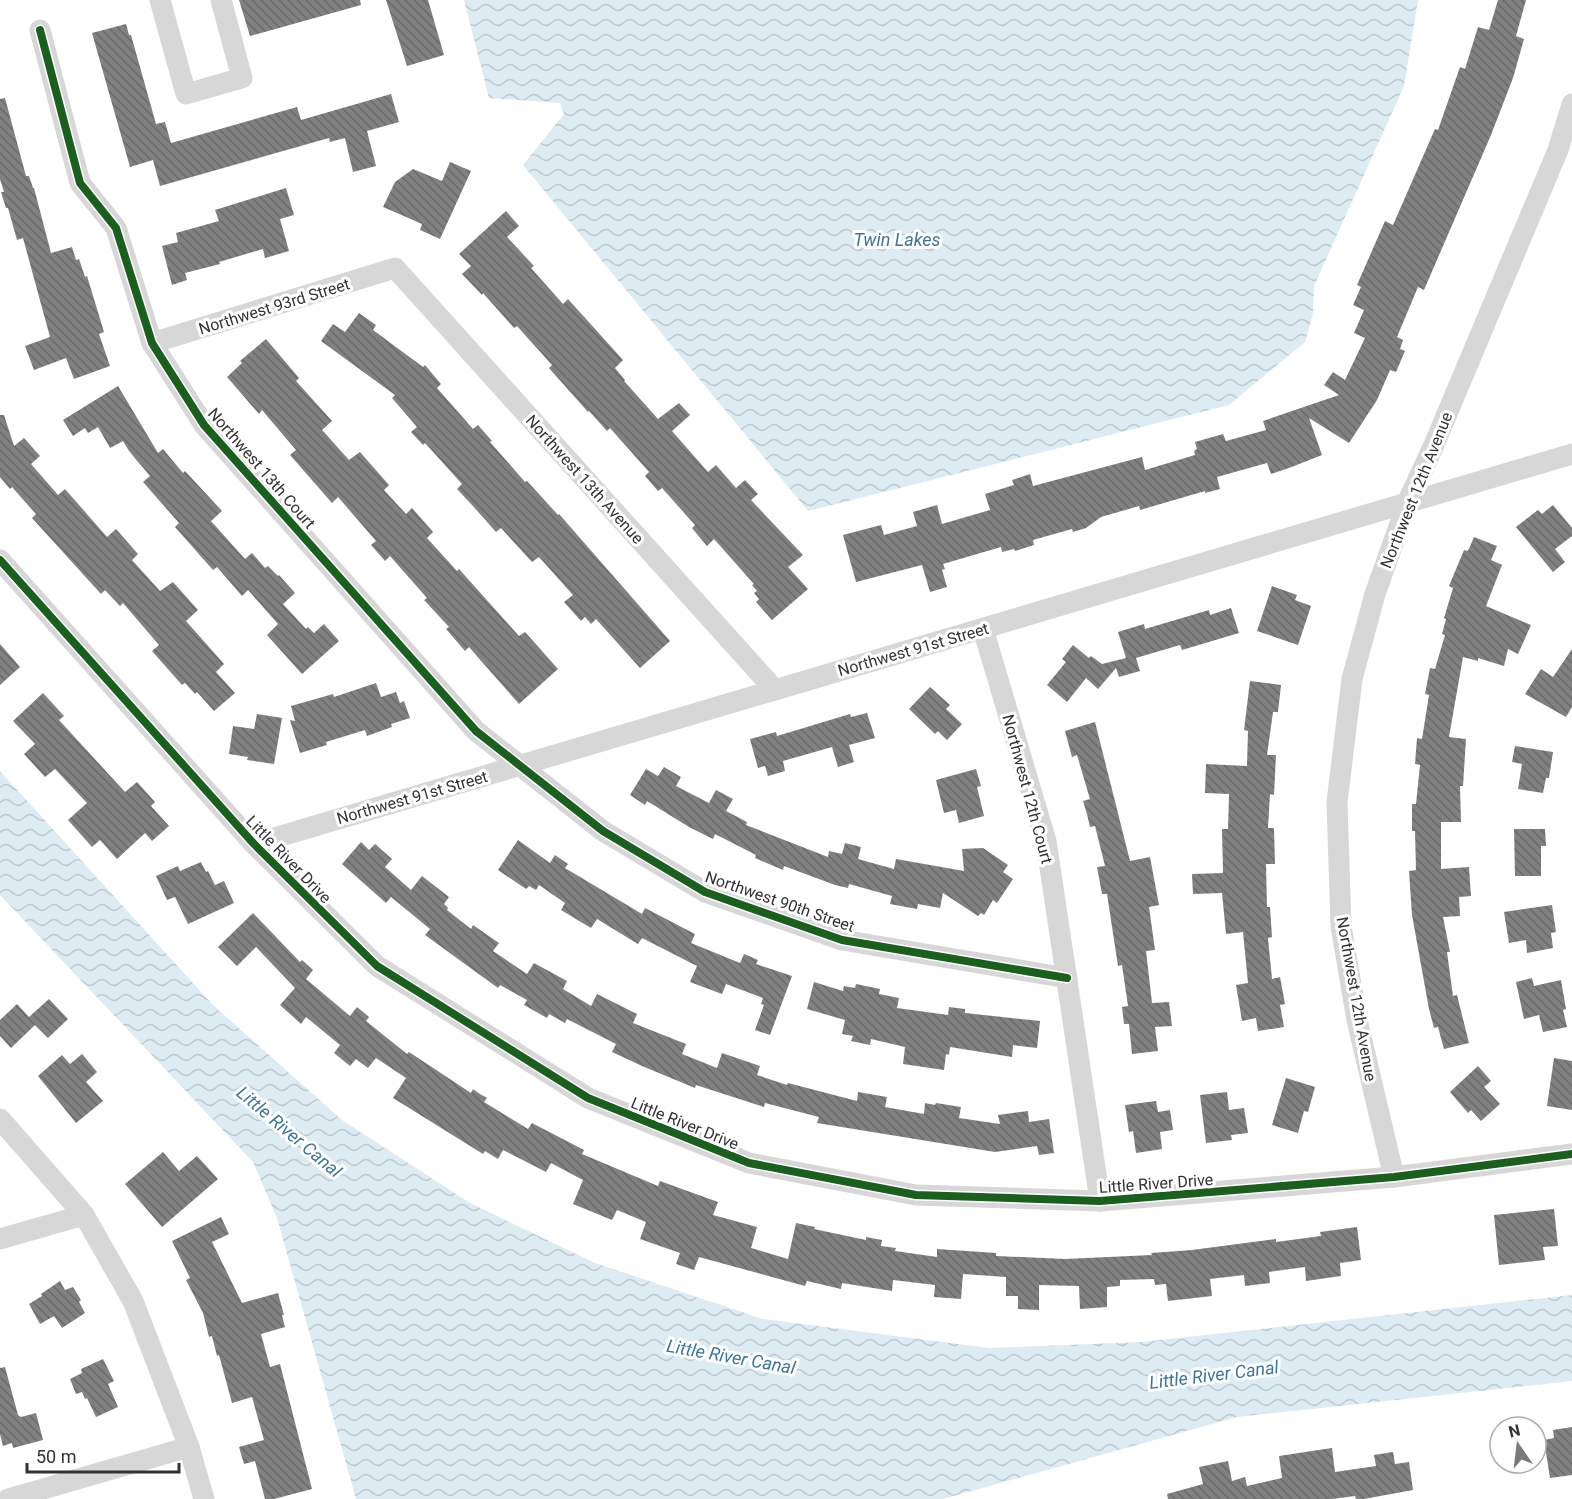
<svg xmlns="http://www.w3.org/2000/svg" width="1572" height="1499" font-family="Roboto,sans-serif">
	<defs>
		<pattern id="water-waves" width="16" height="10" patternUnits="userSpaceOnUse" patternTransform="scale(1.5)"><rect width="16" height="10" fill="#ddebf3"/><path d="M0 5q4-4 8 0t8 0" fill="none" stroke="#becad1"/></pattern>
		<pattern id="building-back-hatch" width="6" height="6" patternUnits="userSpaceOnUse" patternTransform="scale(1.5)"><rect width="6" height="6" fill="#818181"/><path d="M-1 5l2 2M0 0l6 6M5-1l2 2" fill="none" stroke="#6a6a6a"/></pattern>
	</defs>
	<rect width="100%" height="100%" fill="#fff"/>
	<!-- water -->
	<g fill="url(#water-waves)">
		<path d="M464 0H1418L1404 86 1314 286 1313 314 1305 342 1229 405 808 511 523 165 564 114 560 103 489 98Z"/>
		<path d="M0 771 213 1005 342 1120 470 1203 595 1263 763 1319 989 1348 1141 1342 1572 1295V1381L1237 1417 943 1499H356L277 1218 253 1162 0 895Z"/>
	</g>
	<!-- building -->
	<g fill="url(#building-back-hatch)">
		<path d="M239 0H360L361 5 250 36Z"/>
		<path d="M386 0H428L444 55 407 66Z"/>
		<path d="M1498 0H1526L1516 36 1524 39 1513 78 1491 135 1424 290 1418 287 1397 337 1403 340 1400 349 1405 351 1396 372 1390 370 1377 400 1349 443 1309 418 1322 455 1289 468 1271 474 1267 463 1217 477 1220 489 1205 493V491L1140 510 1139 506 1101 517 1086 528 1073 532 1072 529 1033 540 1034 545 1015 551 1014 549 1002 552 1001 547 943 564 945 569 942 570 947 587 930 592 922 565 856 582 843 535 881 525 884 535 917 526 913 512 937 505 942 524 990 510 985 494 1014 485 1012 480 1030 474 1033 486 1142 457 1145 470 1195 455 1194 451 1197 449 1195 442 1223 434 1226 441 1266 430 1263 421 1339 395 1324 385 1333 372 1345 380 1365 338 1354 333 1364 310 1353 305 1361 287 1357 285 1385 221 1393 225 1435 129 1438 130 1460 67 1465 69 1478 27 1489 30Z"/>
		<path d="M126 24 129 35H131L156 124 165 122 171 143 297 107 301 120 391 94 399 122 367 131 376 166 353 172 345 138 330 142 329 138 160 186 153 160 130 167 92 33Z"/>
		<path d="M5 98 26 176H29L33 188H34L51 253 72 247 76 260 79 259 85 277 87 276 104 332 99 334 110 366 74 379 66 358 34 370 25 346 50 337 23 238 17 240 8 208H6L1 192H4L0 179V99Z"/>
		<path d="M450 162 471 171 440 239 420 230 422 224 383 207 395 182 413 169 442 181Z"/>
		<path d="M286 188 294 215 280 219 289 251 265 258 263 249 219 262 220 264 185 273 187 280 172 285 162 246 178 242 176 233 219 221 215 210Z"/>
		<path d="M506 211 519 226 507 237 534 266 531 268 563 304 568 299 623 360 615 368 625 380 624 381 658 419 679 403 690 415 672 431 708 472 716 465 736 488 745 480 758 494 751 500 803 555 788 567 808 589 772 620 756 602 759 599 754 593 757 591 752 585 754 584 714 539 707 546 692 528 695 525 662 488 658 491 645 476 649 472 610 428 607 431 589 411 588 412 549 368 552 365 517 326 514 328 483 293 482 295 462 274 471 266 459 254Z"/>
		<path d="M359 313 376 325 373 330 423 367 425 365 441 384 437 388 473 429 478 425 492 441 490 442 525 482 527 481 558 515 559 514 670 641 640 668 596 619 591 624 585 617 581 621 564 602 573 595 539 557 532 562 501 528 496 532 472 505 457 489 462 484 425 443 423 445 411 432 417 427 392 398 395 395 321 341 333 324 345 332Z"/>
		<path d="M266 339 299 378 296 381 332 421 322 430 349 460 360 452 389 485 384 490 406 514 412 508 433 532 427 538 457 571 459 569 519 636 525 632 558 669 519 704 469 647 465 651 446 629 449 627 424 600 427 598 390 556 385 561 371 545 376 541 338 497 332 503 290 455 296 450 262 410 259 414 227 377 242 363 240 361Z"/>
		<path d="M118 386 158 453 163 449 183 473 185 471 222 511 211 521 245 559 252 553 265 568 268 566 278 576 279 575 295 593 283 604 306 629 308 627 314 633 324 624 339 641 302 674 267 635 278 624 248 590 242 596 217 567 213 570 175 527 179 523 143 482 150 476 129 451 123 441 110 448 98 427 88 433 85 428 73 436 63 420Z"/>
		<path d="M0 415H4L14 446 24 438 40 456 31 464 58 495 65 489 107 537 116 529 138 554 132 560 160 591 173 582 198 610 186 621 224 664 216 672 235 693 214 711 197 692 195 694 185 683 182 685 152 651 159 645 123 603 120 606 105 590 101 594 32 518 36 514 12 487 10 489 0 477Z"/>
		<path d="M1553 505 1572 528V536L1555 549 1565 562 1553 572 1516 527 1538 510 1542 514Z"/>
		<path d="M1474 537 1497 546 1491 560 1502 565 1486 606 1531 625 1518 654 1508 649 1504 666 1478 658V661L1463 657 1449 737 1466 739 1463 786H1460L1461 822H1441V869L1469 867 1471 896 1459 897 1460 916 1443 917 1450 952H1447L1453 996 1457 995 1469 1043 1444 1049 1438 1027 1434 1028 1429 1009 1412 915 1409 871 1416 870 1415 831H1412V804H1416L1420 765 1415 764 1417 738 1422 739 1429 695 1425 694 1430 668 1435 669 1445 635 1442 634 1446 619 1444 618 1453 588 1449 586 1464 550 1468 551Z"/>
		<path d="M1272 586 1297 595 1295 600 1311 606 1298 645 1257 631Z"/>
		<path d="M1231 608 1239 633 1182 650 1180 645 1136 658 1140 671 1119 677 1116 668 1098 689 1086 678 1067 702 1047 685 1066 662 1062 659 1073 645 1089 658 1091 656 1102 664 1126 658 1118 632 1144 624 1145 629 1209 610 1210 615Z"/>
		<path d="M0 644 20 667 0 685Z"/>
		<path d="M1572 649V707L1566 717 1525 694 1541 669 1553 677Z"/>
		<path d="M1250 681 1281 685 1278 712H1273L1267 755H1276L1274 795 1270 794 1268 828H1274L1275 864H1266L1267 907H1270L1272 937 1268 938 1272 979 1280 977 1285 1004 1280 1005 1284 1027 1258 1031 1256 1018 1242 1021 1236 985 1248 983 1243 932 1226 934 1222 893 1193 894 1192 874 1223 873 1222 829H1228L1229 794 1205 793 1206 764 1247 766 1248 731 1244 730Z"/>
		<path d="M376 683 381 697 396 692 400 703 404 701 410 718 391 724 392 727 367 736 365 730 326 742 327 745 300 753 290 720 295 721 291 706 333 694 334 697Z"/>
		<path d="M930 687 950 705 946 709 962 724 947 740 938 731 935 734 909 709Z"/>
		<path d="M43 693 64 716 59 720 125 792 137 782 155 802 151 806 169 826 152 841 145 833 117 859 100 840 92 847 68 820 87 803 55 769 45 777 24 754 35 744 13 721Z"/>
		<path d="M867 713 875 738 849 745 854 762 838 767 832 747 783 761 785 771 768 776 765 766 758 768 750 739 776 732 777 736 850 714 851 717Z"/>
		<path d="M257 714 282 718 274 764 247 760 248 757 229 754 233 726 254 729Z"/>
		<path d="M1095 722 1130 861 1150 857 1159 905 1149 907 1155 950 1146 951 1152 1003 1169 1002 1172 1026 1155 1027 1158 1051 1132 1054 1129 1024H1124L1122 1007 1128 1006 1122 965 1118 966 1107 894H1102L1097 867 1105 866 1095 826 1090 827 1087 814 1083 801 1090 799 1077 755 1072 757 1065 731Z"/>
		<path d="M1515 746 1553 752 1549 778H1546L1543 793 1518 789 1522 764 1512 762Z"/>
		<path d="M664 767 681 777 676 786 709 803 716 790 733 799 726 811 747 822 746 825 828 857 829 851 842 854 845 843 861 847 858 859 894 869 896 859 964 871 962 849 983 848 1008 865 1003 872 1013 879 997 903 993 900 984 915 981 913 978 916 943 893 940 908 918 904 917 909 890 904 892 896 849 884 848 888 835 885 784 866 783 870 755 858 756 855 715 834 713 839 689 827 647 801 645 805 630 795 646 769 658 776Z"/>
		<path d="M976 769 981 786 977 787 984 816 959 823 956 810 944 813 936 780Z"/>
		<path d="M1514 829H1545L1546 846H1541V876H1515Z"/>
		<path d="M518 840 550 863 555 855 568 864 565 868 642 914 645 908 695 934 691 943 740 963 744 954 758 960 756 964 792 976 770 1035 755 1030 764 1005 761 1004 763 998 726 984 722 994 690 982 697 966 642 938 638 944 597 919 591 928 561 910 565 903 539 885 536 890 529 886 526 889 498 870Z"/>
		<path d="M361 842 369 850 375 844 392 859 385 867 411 890 422 876 449 897 444 904 448 908 447 910 471 929 473 925 499 943 493 951 527 974 534 963 567 981 563 989 591 1006 597 994 637 1014 633 1023 686 1044 682 1054 717 1068 722 1053 760 1066 757 1075 787 1085 788 1083 857 1101 858 1092 887 1097 885 1107 924 1114 925 1103 935 1105 936 1103 961 1107 959 1118 1000 1124 998 1115 1028 1111 1029 1122 1049 1119 1054 1153 1039 1155 1037 1146 995 1152 817 1123 819 1117 765 1103 764 1107 696 1085 695 1088 642 1066 612 1052 616 1044 567 1019 565 1023 549 1014 547 1018 524 1005 527 1000 500 985 498 988 425 935 430 929 391 897 386 903 342 864Z"/>
		<path d="M201 862 206 872 208 871 215 885 224 881 234 903 188 924 175 897 167 900 156 876 178 866 180 871Z"/>
		<path d="M1552 905 1556 932 1551 933 1553 948 1527 953 1526 940 1509 943 1504 912Z"/>
		<path d="M253 913 300 962 302 960 313 970 306 979 350 1016 357 1007 369 1017 366 1021 407 1054 409 1052 471 1093 473 1089 480 1094 487 1098 484 1102 528 1129 532 1123 584 1150 582 1154 658 1186 660 1181 718 1202 713 1215 757 1227 751 1248 788 1259 796 1223 815 1227 814 1229 866 1240V1237L882 1240 881 1246 896 1248 895 1251 937 1257V1249L996 1253V1256L1065 1259 1152 1255 1151 1253 1192 1250 1276 1239V1242L1321 1236 1320 1232 1357 1227 1361 1260 1340 1263 1341 1276 1306 1281 1305 1267 1269 1272 1270 1283 1245 1286 1244 1275 1210 1279 1212 1296 1168 1301 1166 1284 1155 1285 1154 1279 1120 1280V1286L1107 1287V1307L1080 1309 1079 1286 1039 1285V1310L1018 1309V1296H1006V1277L963 1274 961 1299 934 1297 935 1285 893 1280 892 1291 842 1283 841 1289 807 1281 805 1286 699 1257 694 1270 676 1264 680 1253 640 1239 646 1222 617 1210 612 1220 573 1204 583 1180 551 1163 546 1172 503 1150 498 1159 485 1151 483 1154 393 1098 406 1078 376 1058 368 1068 356 1059 350 1066 334 1053 340 1045 306 1017 301 1024 280 1005 295 988 256 947 237 966 218 947Z"/>
		<path d="M1532 978 1534 986 1561 980 1566 1009 1563 1010 1567 1027 1543 1032 1539 1015 1524 1019 1516 982Z"/>
		<path d="M814 982 843 991 844 986 855 988 856 984 880 989 879 994 899 998 897 1008 948 1015 949 1007 965 1009V1013L1040 1021 1037 1048 1013 1045 1012 1057 950 1047 949 1055 946 1054 944 1070 903 1064 905 1047 871 1039 870 1045 851 1041 853 1036 842 1034 845 1020 807 1009Z"/>
		<path d="M49 999 68 1019 48 1038 35 1025 11 1048 0 1036V1020L17 1004 29 1017Z"/>
		<path d="M82 1054 97 1072 86 1082 103 1101 76 1123 38 1076 62 1055 70 1064Z"/>
		<path d="M1554 1058 1572 1061V1110L1547 1106Z"/>
		<path d="M1478 1066 1491 1081 1484 1087 1500 1104 1481 1121 1471 1110 1468 1113 1450 1092Z"/>
		<path d="M1286 1078 1315 1087 1308 1112 1304 1111 1298 1133 1272 1125Z"/>
		<path d="M1227 1092 1229 1110 1244 1108 1248 1133 1231 1135 1232 1140 1206 1143 1200 1095Z"/>
		<path d="M1156 1101 1158 1112 1170 1110 1173 1130 1160 1132 1162 1149 1136 1153 1133 1131 1129 1132 1125 1105Z"/>
		<path d="M163 1152 179 1171 197 1156 218 1179 162 1227 125 1184Z"/>
		<path d="M1554 1209 1558 1246 1543 1247 1545 1260 1499 1265 1494 1215Z"/>
		<path d="M221 1217 229 1234 212 1242 242 1303 278 1293 284 1315H282L285 1327 261 1334 270 1367 280 1364 312 1489 274 1499H265L255 1461 244 1464 239 1447 264 1440 252 1397 232 1403 219 1355 217 1356 212 1336 209 1337 203 1313 186 1280 190 1278 172 1241Z"/>
		<path d="M60 1281 65 1290 73 1287 81 1300 79 1302 85 1313 62 1328 54 1316 40 1324 29 1304 42 1296 41 1294Z"/>
		<path d="M103 1359 114 1381 108 1384 118 1407 96 1417 87 1398 85 1399 82 1392 76 1394 70 1379 82 1373 81 1369Z"/>
		<path d="M5 1367 18 1415 21 1417 36 1413 43 1440 13 1448 12 1443 3 1446 0 1434V1368Z"/>
		<path d="M1572 1427V1475L1550 1478 1544 1440 1554 1438 1553 1430Z"/>
		<path d="M1332 1448 1335 1472 1376 1466 1374 1455 1393 1452 1395 1464 1409 1462 1413 1490 1364 1499H1356L1355 1496 1332 1499H1168L1167 1494 1203 1484 1199 1467 1228 1461 1232 1481 1245 1477 1247 1486 1282 1478 1279 1456Z"/>
	</g>
	<g fill="none" stroke-linecap="round" stroke-linejoin="round">
		<!-- minor -->
		<g stroke="#d7d7d7" stroke-width="21">
			<path d="M160 0 186 94 242 78 221 0"/>
			<path d="M40 30 80 183 116 228 152 343 204 425 476 731 603 831 705 892 842 940 1067 978"/>
			<path d="M152 343 395 268 775 690"/>
			<path d="M0 560 254 844 377 966 588 1098 749 1163 916 1195 1100 1201 1394 1177 1572 1154"/>
			<path d="M983 629 1046 841 1100 1201"/>
			<path d="M254 844 1572 454"/>
			<path d="M0 1119 84 1215 133 1301 189 1447 204 1499"/>
			<path d="M1394 1177 1357 1020 1341 926 1337 802 1352 679 1375 594 1408 501 1433 447 1558 150 1572 104"/>
			<path d="M0 1239 84 1215"/>
			<path d="M8 1499 189 1447"/>
		</g>
		<defs>
			<g id="cycleway">
				<path d="M40 30 80 183 116 228 152 343 204 425 476 731 603 831 705 892 842 940 1067 978"/>
				<path d="M0 560 254 844 377 966 588 1098 749 1163 916 1195 1100 1201 1394 1177 1572 1154"/>
			</g>
		</defs>
		<!-- cycleway casing -->
		<use href="#cycleway" stroke="#fff" stroke-width="11"/>
		<!-- cycleway -->
		<use href="#cycleway" stroke="#1b5e20" stroke-width="8"/>
	</g>
	<g text-anchor="middle" stroke-width="6" stroke-linejoin="round" paint-order="stroke">
		<!-- street labels -->
		<g font-size="16" fill="#333" stroke="#fff">
			<text transform="translate(274 306) rotate(-17)" y="6">Northwest 93rd Street</text>
			<text transform="translate(262 468) rotate(49)" y="6">Northwest 13th Court</text>
			<text transform="translate(585 479) rotate(48)" y="6">Northwest 13th Avenue</text>
			<text transform="translate(1416 490) rotate(-68)" y="6">Northwest 12th Avenue</text>
			<text transform="translate(913 649) rotate(-16)" y="6">Northwest 91st Street</text>
			<text transform="translate(1028 789) rotate(75)" y="6">Northwest 12th Court</text>
			<text transform="translate(412 797) rotate(-16)" y="6">Northwest 91st Street</text>
			<text transform="translate(289 859) rotate(46)" y="6">Little River Drive</text>
			<text transform="translate(780 901) rotate(19)" y="6">Northwest 90th Street</text>
			<text transform="translate(1357 999) rotate(80)" y="6">Northwest 12th Avenue</text>
			<text transform="translate(685 1123) rotate(22)" y="6">Little River Drive</text>
			<text transform="translate(1156 1183) rotate(-4)" y="6">Little River Drive</text>
		</g>
		<!-- water labels -->
		<g font-size="18" font-style="italic" fill="#3f7597" stroke="#fff">
			<text x="897" y="246">Twin Lakes</text>
			<text transform="translate(289 1132) rotate(40)" y="6">Little River Canal</text>
			<text transform="translate(731 1357) rotate(10)" y="6">Little River Canal</text>
			<text transform="translate(1214 1375) rotate(-7)" y="6">Little River Canal</text>
		</g>
	</g>
	<!-- north arrow -->
	<g transform="translate(1518 1445) rotate(346)"><circle r="28" fill="#ffffff" stroke="#adadad" stroke-width="1.5"/>
	<path d="M0-4.5L10 22L0 15L-10 22Z" fill="#7a7a7a"/>
	<text y="-9" font-size="16" font-weight="bold" text-anchor="middle" fill="#333333">N</text>
	</g>
	<!-- scale -->
	<path d="M27 1463v9h152v-9" fill="none" stroke="#333333" stroke-width="3"/>
	<text x="36" y="1463" font-size="18" fill="#333333" stroke="#ffffff" stroke-width="4.5" paint-order="stroke">50 m</text>
</svg>
